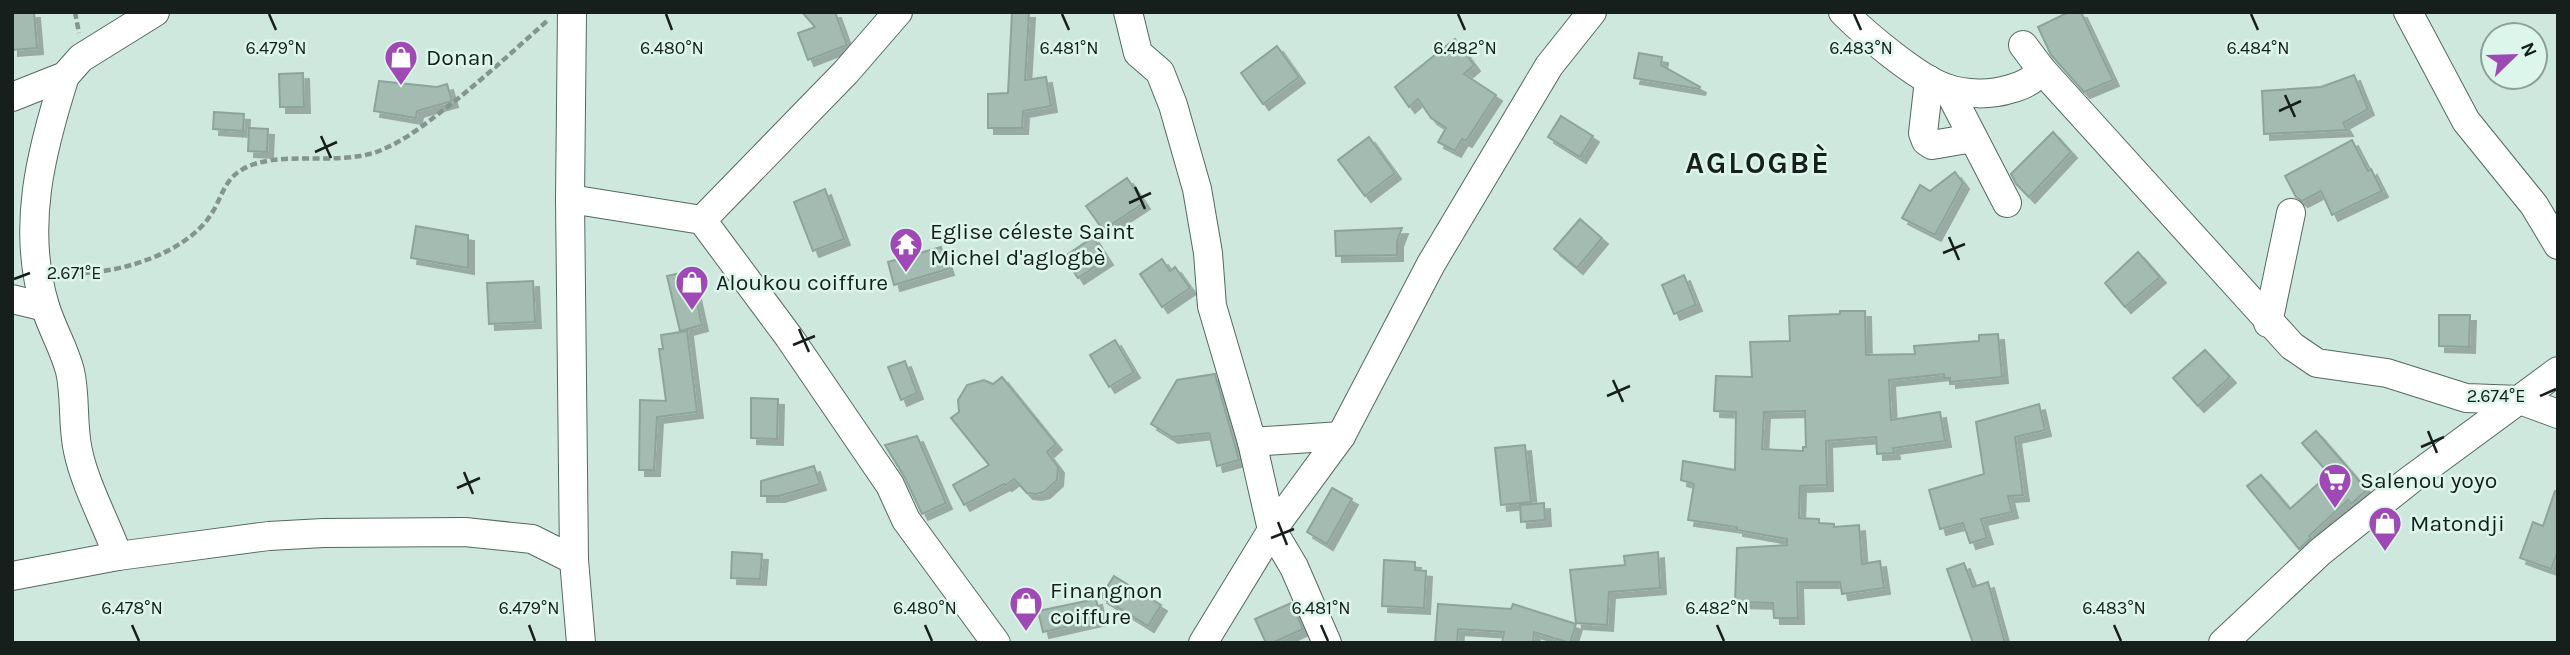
<svg xmlns="http://www.w3.org/2000/svg" width="2570" height="655" font-family="Karla,sans-serif">
	<defs>
		<filter id="shadow"><feDropShadow dx="6" dy="6" stdDeviation="0" flood-color="#0004"/></filter>
	</defs>
	<rect width="100%" height="100%" fill="#cfe8de"/>
	<!-- building -->
	<g fill="#a3bbb1" stroke="#8da49b" stroke-width="2" fill-rule="evenodd" filter="url(#shadow)">
		<path d="M12 12H34L37 48 12 50Z"/>
		<path d="M802 12H835L847 45 808 60 798 33 815 27Z"/>
		<path d="M1012 12H1029L1025 80 1046 77 1051 106 1023 111 1022 128H988V94L1008 93Z"/>
		<path d="M2069 12H2081L2113 80 2084 92 2051 55 2038 27Z"/>
		<path d="M1455 39 1474 65 1464 74 1496 95 1466 141 1462 139 1455 151 1438 142 1446 128 1431 118 1418 99 1409 107 1395 87Z"/>
		<path d="M1277 46 1299 77 1263 104 1241 73Z"/>
		<path d="M1639 53 1662 57 1661 65 1700 87 1699 89 1634 78Z"/>
		<path d="M303 73 304 107H280L279 74Z"/>
		<path d="M2354 75 2368 109 2343 123 2347 130 2264 134 2262 91 2321 87Z"/>
		<path d="M379 81 437 87 447 84 452 101 417 111 416 118 374 111Z"/>
		<path d="M214 112 244 114 243 131 213 129Z"/>
		<path d="M1561 116 1593 136 1580 157 1548 137Z"/>
		<path d="M249 128 268 129 267 152 248 151Z"/>
		<path d="M2053 132 2071 152 2029 197 2016 184 2011 174Z"/>
		<path d="M1369 137 1395 173 1365 196 1338 160Z"/>
		<path d="M2352 140 2368 171 2371 169 2382 191 2332 215 2321 191 2302 201 2296 197 2285 176Z"/>
		<path d="M1955 172 1963 183 1935 235 1902 218 1920 185 1930 191Z"/>
		<path d="M1127 178 1144 203 1103 230 1086 206Z"/>
		<path d="M825 189 844 239 813 251 794 202Z"/>
		<path d="M1580 219 1602 238 1577 268 1554 249Z"/>
		<path d="M416 226 468 235V268L411 258Z"/>
		<path d="M1402 228 1397 241V255L1336 256 1335 231Z"/>
		<path d="M1093 237 1107 259 1078 278 1064 257Z"/>
		<path d="M941 247 948 269 894 285 888 262Z"/>
		<path d="M2138 252 2160 277 2125 307 2105 283Z"/>
		<path d="M1162 259 1170 271 1175 267 1190 288 1162 307 1140 274Z"/>
		<path d="M690 271 702 325 680 331 667 276Z"/>
		<path d="M1684 275 1696 305 1674 314 1662 285Z"/>
		<path d="M533 281 535 322 489 324 487 283Z"/>
		<path d="M1840 311H1865L1866 355 1915 354 1914 346 1979 341V335L1998 334 2002 377 1950 382V378H1944V374L1889 380 1891 420 1940 412 1945 441 1893 448 1894 453 1877 454 1876 437 1826 441 1827 485 1800 486 1799 518 1819 519V523L1834 524V527L1859 525 1862 564 1880 561 1884 588 1842 594 1840 582H1797L1798 618H1774L1773 603 1735 602 1737 548 1787 545V539L1737 530V527L1688 520 1694 484 1681 480 1683 461 1735 470 1736 412 1714 411 1716 376 1752 377 1750 342 1790 341 1789 316 1840 314ZM1805 411 1806 447H1803V451L1762 449 1764 412Z"/>
		<path d="M2439 315H2470L2469 347 2439 346Z"/>
		<path d="M687 331 697 412 657 417 654 470H639L640 400 666 401 659 349H663L661 335Z"/>
		<path d="M1115 340 1134 372 1109 387 1090 355Z"/>
		<path d="M2205 350 2230 377 2198 406 2173 378Z"/>
		<path d="M905 361 917 393 901 400 888 367Z"/>
		<path d="M1215 374 1239 460 1217 466 1209 433 1172 437 1151 424 1177 380Z"/>
		<path d="M1002 377 1056 444 1047 452 1058 467 1057 480 1044 492 1036 494 1027 493 1014 479 1006 485 1004 484 964 505 953 485 989 465 951 418 959 412 958 400 967 385 984 380 993 384Z"/>
		<path d="M751 398 778 399 777 439 751 438Z"/>
		<path d="M2039 404 2045 430 2015 437 2023 495 2008 496 2012 512 1981 519 1987 538 1970 543 1963 523 1940 529 1929 490 1984 474 1976 422Z"/>
		<path d="M2316 431 2367 490 2351 504 2348 500 2309 536 2311 538 2299 549 2247 486 2261 475 2290 509 2329 474 2302 443Z"/>
		<path d="M917 436 946 503 922 514 905 478 885 445Z"/>
		<path d="M1525 445 1531 502 1501 505 1495 448Z"/>
		<path d="M814 466 820 484 779 496H761V481Z"/>
		<path d="M1332 488 1352 499 1327 544 1307 532Z"/>
		<path d="M2555 491H2558V551L2551 569 2520 558 2533 522 2543 526Z"/>
		<path d="M1544 503 1545 520 1521 522 1520 505Z"/>
		<path d="M732 552 762 554 760 579 731 578Z"/>
		<path d="M1658 552 1660 588 1609 592 1607 625 1576 623 1570 570 1625 565 1624 556Z"/>
		<path d="M1384 560 1415 562V570L1426 571 1424 608 1382 606Z"/>
		<path d="M1964 563 1973 587 1988 582 2005 643H1973L1947 569Z"/>
		<path d="M1114 576 1161 605 1148 626 1101 597Z"/>
		<path d="M1096 599 1101 619 1043 632 1038 611Z"/>
		<path d="M1291 603 1303 629 1272 643H1266L1255 619Z"/>
		<path d="M1438 604 1511 609 1513 604 1576 624 1570 643 1534 632 1533 643H1502L1504 632 1458 629 1457 643H1435Z"/>
	</g>
	<g fill="none" stroke-linecap="round" stroke-linejoin="round">
		<defs>
			<g id="minor">
				<path d="M572 12 570 199 574 560 581 643"/>
				<path d="M1128 12 1138 53 1160 72 1173 105 1197 189 1208 253 1212 306 1252 442 1272 530 1294 567 1327 643"/>
				<path d="M1843 12C1865 34 1918 79 1946 88 1965 95 1992 95 2010 89 2022 86 2035 80 2041 69L2023 45"/>
				<path d="M2408 12 2466 121 2534 205 2558 245"/>
				<path d="M2041 69 2292 346 2317 363 2387 373 2466 398 2520 400 2558 414"/>
				<path d="M65 76C41 151 21 228 45 306 52 329 64 348 70 371 76 397 72 425 78 451 85 485 106 523 118 556"/>
				<path d="M1929 80 1923 133 1926 141 1932 145 1973 138"/>
				<path d="M1948 89 2007 203"/>
				<path d="M12 97 65 76 81 58 155 12"/>
				<path d="M570 199 702 220 789 337 890 485 906 520 996 643"/>
				<path d="M702 220 846 72 898 12"/>
				<path d="M12 299 45 307"/>
				<path d="M2268 323 2291 213"/>
				<path d="M1252 442 1341 436"/>
				<path d="M12 576 118 556 269 536 323 533 465 532 532 539 574 560"/>
				<path d="M1203 643 1272 530 1341 436 1431 264 1549 66 1592 12"/>
				<path d="M2223 643 2320 552 2410 480 2558 371"/>
			</g>
		</defs>
		<!-- minor casing -->
		<use href="#minor" stroke="#546a61" stroke-width="30"/>
		<!-- path -->
		<g stroke="#83958e" stroke-width="4.5" stroke-dasharray="7 3.5" stroke-linecap="butt">
			<path d="M75 12 79 33"/>
			<path d="M62 272C108 278 183 256 210 216 222 199 223 180 243 169 278 149 338 167 379 151 402 142 423 126 442 111 479 83 512 52 547 21"/>
		</g>
		<!-- minor -->
		<use href="#minor" stroke="#fff" stroke-width="28"/>
	</g>
	<!-- ticks -->
	<path fill="none" stroke="#161f1c" stroke-width="2.5" d="M269 14 276 30M666 14 672 30M1062 14 1069 30M1458 14 1465 30M1854 14 1861 30M2251 14 2258 30M2285 95 2295 117M2279 111 2301 101M321 136 331 158M315 152 337 142M1135 187 1145 209M1129 203 1151 193M1949 237 1959 260M1943 253 1965 244M14 279 30 273M799 329 809 352M793 345 815 336M1613 380 1623 402M1607 396 1630 386M2540 396 2556 389M2428 431 2437 453M2421 447 2444 437M464 472 473 494M457 488 480 478M1278 522 1287 545M1271 538 1294 529M132 625 139 641M529 625 535 641M925 625 932 641M1321 625 1328 641M1717 625 1724 641M2114 625 2121 641"/>
	<!-- icons -->
	<defs>
		<symbol id="shop-pin" viewBox="-11 -11 22 30"><path d="M0 17L-7.5 6A9.5 9.5 0 1 1 7.5 6Z" fill="#9f49b6" stroke="#ddf6eb"/><path d="M-5-2.5h2.3a2.7 3.5 0 0 1 5.4 0H5L5.5 6h-11ZM-1.5-2.5h3a1.5 2.3 0 0 0-3 0Z" fill="#fff"/></symbol>
		<symbol id="temple-pin" viewBox="-11 -11 22 30"><path d="M0 17L-7.5 6A9.5 9.5 0 1 1 7.5 6Z" fill="#9f49b6" stroke="#ddf6eb"/><path d="M0-6L5-2H3V0L6.5 2.5H4V6H1.5V3h-3V6H-4V2.5H-6.5L-3 0V-2H-5Z" fill="#fff"/></symbol>
		<symbol id="supermarket-pin" viewBox="-11 -11 22 30"><path d="M0 17L-7.5 6A9.5 9.5 0 1 1 7.5 6Z" fill="#9f49b6" stroke="#ddf6eb"/><path d="M-6-5.5h2.5l.6 2H6L4.5 2H-2.5L-4.4-4H-6ZM-1.5 3.2a1.3 1.3 0 1 0 .1 0ZM3 3.2a1.3 1.3 0 1 0 .1 0Z" fill="#fff"/></symbol>
	</defs>
	<g fill-rule="evenodd">
		<use href="#shop-pin" x="382" y="38" width="38" height="52"/>
		<use href="#temple-pin" x="887" y="225" width="38" height="52"/>
		<use href="#shop-pin" x="673" y="263" width="38" height="52"/>
		<use href="#supermarket-pin" x="2316" y="461" width="38" height="52"/>
		<use href="#shop-pin" x="2366" y="504" width="38" height="52"/>
		<use href="#shop-pin" x="1007" y="584" width="38" height="52"/>
	</g>
	<g text-anchor="middle" stroke-width="5" stroke-linejoin="round" paint-order="stroke">
		<!-- poi labels -->
		<g font-size="23" fill="#161f1c" stroke="#ddf6eb" text-anchor="start">
			<text x="426" y="65">Donan</text>
			<text x="930" y="239">Eglise céleste Saint<tspan x="930" dy="26">Michel d'aglogbè</tspan></text>
			<text x="716" y="290">Aloukou coiffure</text>
			<text x="2360" y="488">Salenou yoyo</text>
			<text x="2410" y="531">Matondji</text>
			<text x="1050" y="598">Finangnon<tspan x="1050" dy="26">coiffure</tspan></text>
		</g>
		<!-- district labels -->
		<g font-size="30" font-weight="bold" letter-spacing="2" fill="#161f1c" stroke="#ddf6eb">
			<text x="1758" y="173">AGLOGBÈ</text>
		</g>
	</g>
	<g font-size="18" text-anchor="middle" fill="#161f1c" stroke="#ddf6eb" stroke-width="5" stroke-linejoin="round" paint-order="stroke">
		<text x="276" y="54">6.479°N</text>
		<text x="672" y="54">6.480°N</text>
		<text x="1069" y="54">6.481°N</text>
		<text x="1465" y="54">6.482°N</text>
		<text x="1861" y="54">6.483°N</text>
		<text x="2258" y="54">6.484°N</text>
		<text x="74" y="279">2.671°E</text>
		<text x="2496" y="402">2.674°E</text>
		<text x="132" y="614">6.478°N</text>
		<text x="529" y="614">6.479°N</text>
		<text x="925" y="614">6.480°N</text>
		<text x="1321" y="614">6.481°N</text>
		<text x="1717" y="614">6.482°N</text>
		<text x="2114" y="614">6.483°N</text>
	</g>
	<!-- border -->
	<rect width="2570" height="655" fill="none" stroke="#161f1c" stroke-width="28"/>
	<!-- north arrow -->
	<g transform="translate(2514 56) rotate(67)"><circle r="33" fill="#ddf6eb" stroke="#8da098" stroke-width="2"/>
	<path d="M0-5L12 26L0 18L-12 26Z" fill="#9f49b6"/>
	<text y="-10" font-size="19" font-weight="bold" text-anchor="middle" fill="#161f1c">N</text>
	</g>
</svg>
